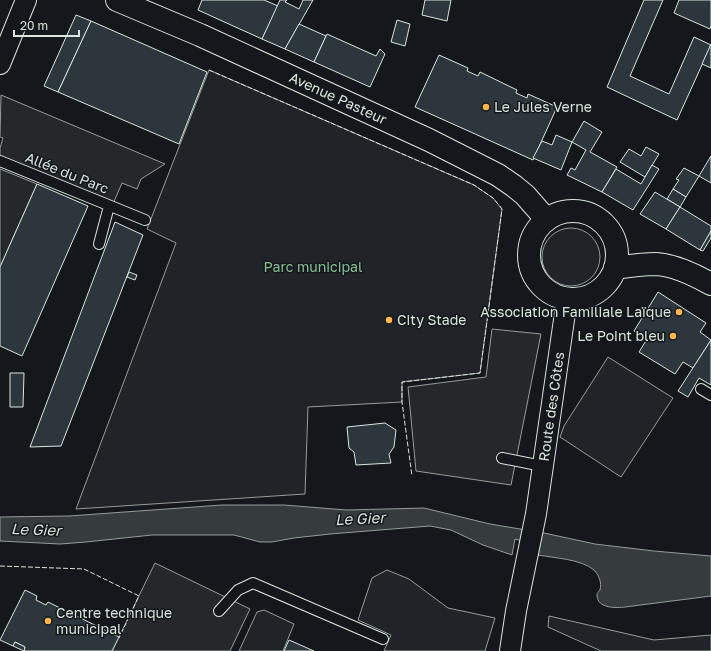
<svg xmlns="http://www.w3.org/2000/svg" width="711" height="651" font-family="'Golos Text',sans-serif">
	<rect width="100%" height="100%" fill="#14181c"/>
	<!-- green -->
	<g fill="#202428" stroke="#939e99">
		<path d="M209 70 474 185 493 198 502 209 480 373 402 382V402L308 407 305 494 76 509 176 243 147 229Z"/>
		<circle cx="571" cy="257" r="29"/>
		<path d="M608 357 673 398 621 477 560 437 564 426Z"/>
		<path d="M387 570 409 579 448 608 495 618 485 651H384L391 635 358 620 372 578Z"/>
		<path d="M264 610 294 624 283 651H239L257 612Z"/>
		<path d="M549 616 654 640 711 635V651H601L548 627Z"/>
	</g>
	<!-- parking -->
	<g fill="#24282b" stroke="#939e99">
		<path d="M1 95 165 164 141 179 137 189 122 183 113 204 0 156V148L3 138 0 137Z"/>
		<path d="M0 169 37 184 0 267Z"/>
		<path d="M492 329 541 334 511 485 416 471 408 387 486 377Z"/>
		<path d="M155 563 250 609 230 651H112Z"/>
	</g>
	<!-- water -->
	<path fill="#363b3e" stroke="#939e99" d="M222 505H284L346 510 424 508 490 524 544 533 595 544 654 551 711 556V596L625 607C617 608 597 609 597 595 597 592 598 593 600 590 602 583 599 575 594 570 581 559 554 558 538 555L540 546 515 539 512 555 483 545 451 530 430 526 330 534 294 538 272 542H260L234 535H152L86 542 60 544 0 541V517L69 516Z"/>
	<!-- building -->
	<g fill="#2c363c" stroke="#d8e6dc">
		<path d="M202 0H264L278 6 262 39 198 10Z"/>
		<path d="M280 0H287L285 2 299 9 303 0H313L285 49 262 39Z"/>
		<path d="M425 0H451L447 21 422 15Z"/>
		<path d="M644 0H663L630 76 669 94 694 37 711 45 677 120 607 87Z"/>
		<path d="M679 0H711V26L710 29 674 13Z"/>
		<path d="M76 15 91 21 58 92 44 86Z"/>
		<path d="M397 20 410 24 405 46 391 42Z"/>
		<path d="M91 21 207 72 179 144 58 92Z"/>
		<path d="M299 24 326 36 314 62 285 49Z"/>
		<path d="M327 34 376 56 380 49 385 54 370 87 314 62Z"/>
		<path d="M711 44V68L702 64Z"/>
		<path d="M439 55 468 68 467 71 478 76 480 72 517 90 516 93 527 98 528 94 557 107 533 160 415 107Z"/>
		<path d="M584 121 602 132 590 152 617 167 602 192 567 175 571 168 575 170 586 150 572 142Z"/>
		<path d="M556 135 572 142 561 170 533 158 542 141 552 145Z"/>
		<path d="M646 147 659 154 645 177 620 162 629 149 641 156Z"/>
		<path d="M711 156V183L699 176Z"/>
		<path d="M652 165 659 169 633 210 602 192 616 169 641 184Z"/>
		<path d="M684 168 699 176 686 197 673 189 679 180 676 179Z"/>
		<path d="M37 184 88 206 22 356 0 346V267Z"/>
		<path d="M673 189 686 197 680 207 667 199Z"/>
		<path d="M655 192 680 207 666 229 640 214Z"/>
		<path d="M680 207 711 226V231L700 250 666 229Z"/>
		<path d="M115 222 143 235 61 446 30 447Z"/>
		<path d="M711 231V238L703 251 700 250Z"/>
		<path d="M129 272 137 275 135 280 127 277Z"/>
		<path d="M658 292 706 323 700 332 711 340 693 368 683 362 675 374 639 352 647 339 634 331Z"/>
		<path d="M711 340V385L699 378 688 397 678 391Z"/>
		<path d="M10 373H24L23 407H10Z"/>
		<path d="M385 423 396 430 394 447 389 454 391 463 356 465 354 452 349 448 347 427Z"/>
		<path d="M25 590 37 596 36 600 46 605 48 602 119 637 112 651H24L25 647 15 642 13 646 0 640Z"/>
		<path d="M289 640 314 651H284Z"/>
		<path d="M15 642 25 647 24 651 13 646Z"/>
	</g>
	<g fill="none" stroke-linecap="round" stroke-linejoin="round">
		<defs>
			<g id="lane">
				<path d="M0 161 145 220"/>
				<path d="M99 244 109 206"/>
				<path d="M701 389 711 395"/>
				<path d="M502 458 542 466"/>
				<path d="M219 611 238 590 253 583 383 639"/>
			</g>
			<g id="street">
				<path d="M0 64 26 0"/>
				<path id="s1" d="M510 651 516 611 536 514 567 299"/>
			</g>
			<g id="secondary">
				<path id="s2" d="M117 0 200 35 429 140 498 175 514 186 525 195 546 219"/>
				<circle cx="573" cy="255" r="44"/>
				<path d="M615 268C628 266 642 264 656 264 675 265 695 275 711 284"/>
			</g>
		</defs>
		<!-- lane casing -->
		<use href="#lane" stroke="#d8e6dc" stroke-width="12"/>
		<!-- street casing -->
		<use href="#street" stroke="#d8e6dc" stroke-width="22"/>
		<!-- secondary casing -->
		<use href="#secondary" stroke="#d8e6dc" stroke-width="24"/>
		<!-- lane -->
		<use href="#lane" stroke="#14181c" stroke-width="10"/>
		<!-- street -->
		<use href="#street" stroke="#14181c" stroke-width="20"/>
		<!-- secondary -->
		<use href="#secondary" stroke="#14181c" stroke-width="22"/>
		<!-- fence -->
		<g stroke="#d8e6dc" stroke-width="1" stroke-dasharray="5 2" stroke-linecap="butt">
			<path d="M209 70 474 185 493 198 502 209 480 373 402 382V402L412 476"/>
			<path d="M0 566 84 569 139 596 119 638"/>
		</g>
	</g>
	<!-- markers -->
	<g fill="#ffb74d" stroke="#14181c" stroke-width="1.5">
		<circle cx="486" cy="107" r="4"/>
		<circle cx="679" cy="312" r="4"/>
		<circle cx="389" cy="320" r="4"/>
		<circle cx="673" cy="336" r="4"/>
		<circle cx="48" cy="621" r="4"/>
	</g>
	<g text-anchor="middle" stroke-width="3" stroke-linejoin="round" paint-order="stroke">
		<!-- street labels -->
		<g font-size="14" fill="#d8e6dc" stroke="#14181c">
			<text dy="5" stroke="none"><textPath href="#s2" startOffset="242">Avenue Pasteur</textPath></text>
			<text transform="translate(67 173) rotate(22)" y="5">Allée du Parc</text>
			<text dy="5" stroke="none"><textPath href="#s1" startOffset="248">Route des Côtes</textPath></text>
		</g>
		<!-- poi labels -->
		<g font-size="14" fill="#d8e6dc" stroke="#14181c" text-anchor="start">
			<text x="494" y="112">Le Jules Verne</text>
			<text x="671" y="317" text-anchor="end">Association Familiale Laïque</text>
			<text x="397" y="325">City Stade</text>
			<text x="665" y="341" text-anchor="end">Le Point bleu</text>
			<text x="56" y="618">Centre technique<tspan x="56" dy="16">municipal</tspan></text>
		</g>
		<!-- park labels -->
		<g font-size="14" fill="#8ac095" stroke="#14181c">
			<text x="313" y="272">Parc municipal</text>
		</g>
		<!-- water labels -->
		<g font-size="15" font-style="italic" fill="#d8e6dc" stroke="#14181c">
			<text transform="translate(360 519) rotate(-3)" y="5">Le Gier</text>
			<text transform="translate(36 530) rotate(2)" y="5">Le Gier</text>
		</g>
	</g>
	<!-- scale -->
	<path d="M14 30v6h65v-6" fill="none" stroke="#d8e6dc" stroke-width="2"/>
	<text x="20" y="30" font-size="12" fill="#d8e6dc" stroke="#14181c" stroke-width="3" paint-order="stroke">20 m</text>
</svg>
